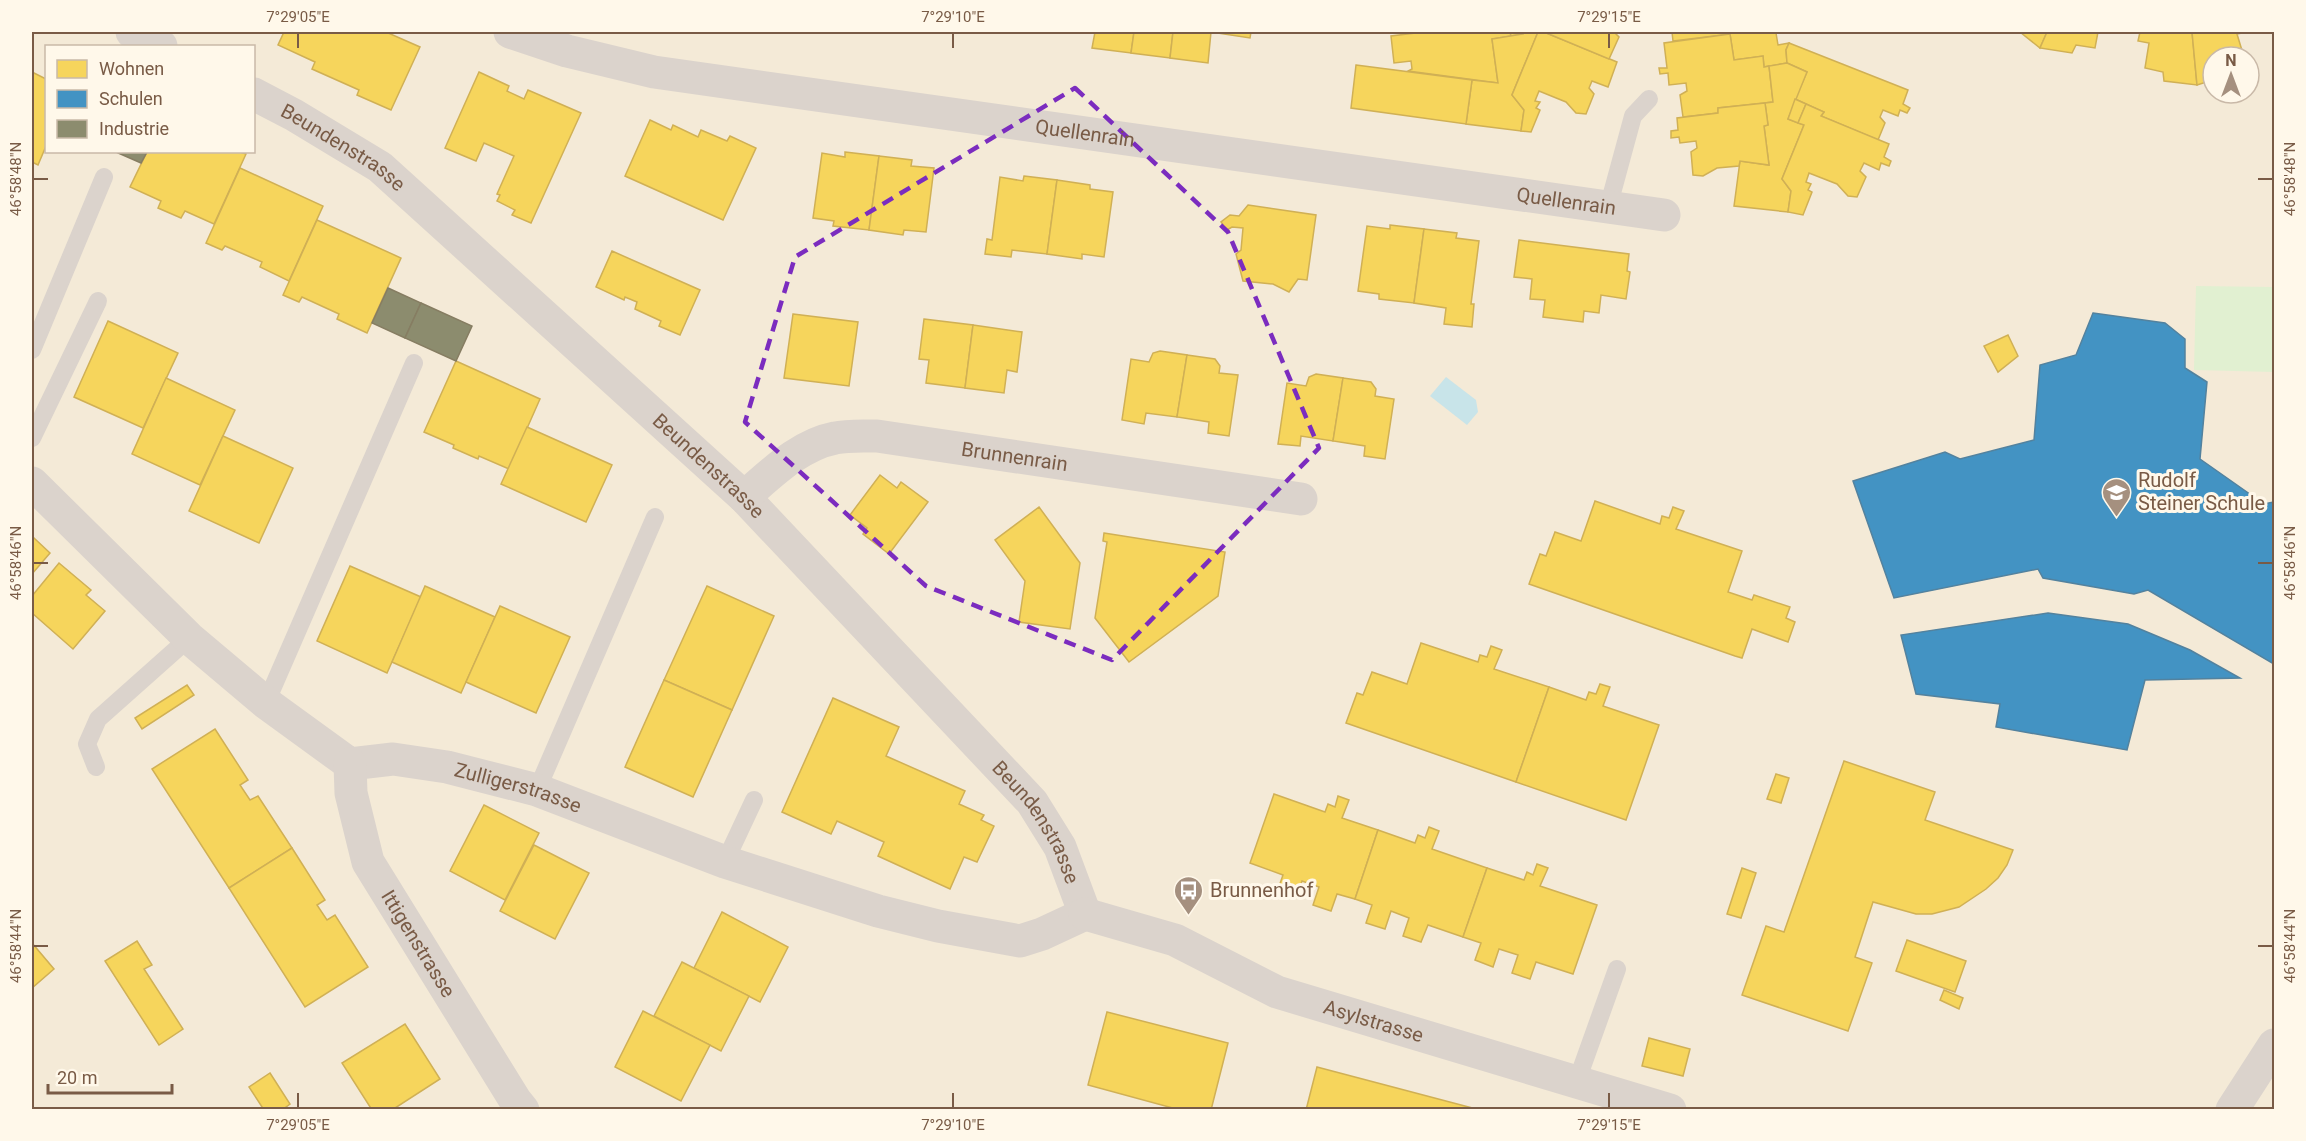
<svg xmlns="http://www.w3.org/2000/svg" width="2306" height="1141" font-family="Roboto,sans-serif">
	<rect width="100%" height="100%" fill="#f8f3e8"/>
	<!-- residential -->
	<path fill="#f4ead7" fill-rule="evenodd" d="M32 32H2274V1109H32ZM46 46H254V152H46ZM2213 57H2249V93H2213Z"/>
	<!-- green -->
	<path fill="#e1f0d1" d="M2196 286 2274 287V372L2194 370Z"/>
	<!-- water -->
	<path fill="#c8e4e9" d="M1446 377 1476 400 1478 412 1467 425 1430 396Z"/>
	<!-- homes -->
	<g fill="#f6d55c" stroke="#d0b055" stroke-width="1.5">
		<path d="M284 32H386L420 47 391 110 357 95 359 90 312 69 315 62 278 45Z"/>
		<path d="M1095 32H1134L1131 53 1092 48Z"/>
		<path d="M1134 32H1173L1170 58 1131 53Z"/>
		<path d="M1173 32H1211L1208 63 1170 58Z"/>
		<path d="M1211 32H1251L1250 38Z"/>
		<path d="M1424 32H1510L1511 36 1492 39 1498 83 1408 71 1412 69 1411 61 1394 63 1391 36Z"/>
		<path d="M1510 32H1522L1523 34 1511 36Z"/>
		<path d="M1522 32H1538L1512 95 1524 110 1521 131 1466 124 1472 80 1498 83 1492 39 1523 34Z"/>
		<path d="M1538 32H1544L1617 62 1608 87 1592 81 1589 88 1594 94 1586 114 1576 113 1566 102 1539 91 1535 101 1540 102 1536 108 1540 110 1531 132 1521 131 1524 110 1512 95Z"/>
		<path d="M1544 32H1614L1619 37 1609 59Z"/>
		<path d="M1672 32H1772L1776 33 1778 45 1789 43 1786 50 1787 63 1764 67 1763 56 1734 60 1730 34 1673 41Z"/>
		<path d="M2020 32H2047L2040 48Z"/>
		<path d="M2047 32H2098L2095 48 2076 45 2072 53 2040 48Z"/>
		<path d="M2140 32H2192L2197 85 2164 81 2163 72 2145 68 2149 43 2138 41Z"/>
		<path d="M2192 32H2247L2237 34 2244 57H2213V80L2197 85Z"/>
		<path d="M1730 34 1734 60 1763 56 1764 67 1769 66 1773 102 1718 108V113L1683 117 1680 95 1687 91 1686 83 1669 85 1668 73 1660 74 1659 68H1667L1664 43Z"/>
		<path d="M1789 43 1908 90 1903 104 1910 108 1907 113 1900 110 1898 116 1883 110 1880 117 1885 123 1878 140 1821 116 1824 112 1795 99 1807 72 1787 63 1786 50Z"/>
		<path d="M1787 63 1807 72 1788 119 1804 125 1782 179 1791 191 1788 212 1734 206 1740 161 1769 165 1764 126 1768 125 1765 103 1773 102 1769 66Z"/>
		<path d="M1356 65 1472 80 1466 124 1351 108Z"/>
		<path d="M32 72 46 79V146L38 165 32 162Z"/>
		<path d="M479 72 509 86 507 91 524 99 528 90 581 113 531 223 512 215 515 210 497 201 500 195 497 194 514 156 484 143 476 161 445 148Z"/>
		<path d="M1795 99 1806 104 1798 123 1788 119Z"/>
		<path d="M1765 103 1768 125 1764 126 1769 165 1740 161 1739 166 1717 168 1703 176 1693 175 1691 152 1697 148 1696 141 1680 143 1679 137 1671 138V131L1678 130 1677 118 1718 113V108Z"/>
		<path d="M1806 104 1824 112 1821 116 1889 144 1884 157 1891 161 1889 166 1881 163 1879 170 1864 163 1860 171 1866 177 1857 197 1848 196 1837 184 1809 173 1806 182 1811 184 1808 190 1812 192 1803 215 1788 212 1791 191 1782 179 1804 125 1798 123Z"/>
		<path d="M650 120 671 130 673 125 698 137 701 130 727 141 730 136 756 148 723 220 625 176Z"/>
		<path d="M147 152H240L246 154 214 224 185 211 181 218 158 208 161 201 130 187Z"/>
		<path d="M845 152 879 156 869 230 833 226 834 221 813 218 822 153 845 157Z"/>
		<path d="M879 156 912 160 911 166 934 168 926 232 904 230 903 235 869 230Z"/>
		<path d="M240 168 323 206 289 281 260 267 262 262 225 246 222 250 206 243Z"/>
		<path d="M1024 176 1057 180 1047 254 1012 250 1011 257 985 254 987 239 992 240 1000 177 1023 181Z"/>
		<path d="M1057 180 1090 185V189L1113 192 1104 257 1082 254V259L1047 254Z"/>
		<path d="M1248 205 1316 215 1307 280 1298 279 1289 292 1273 284 1243 281 1236 254 1241 250 1243 228 1232 227 1227 230 1221 222 1230 215 1239 216Z"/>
		<path d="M317 220 401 258 367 333 337 319 339 314 302 297 299 302 283 295Z"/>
		<path d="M1390 225 1424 229 1414 303 1379 299V294L1358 291 1367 226 1390 229Z"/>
		<path d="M1424 229 1457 233 1456 238 1479 241 1471 304H1474L1472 327 1444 324 1446 308 1414 303Z"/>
		<path d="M1519 240 1629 254 1627 271 1630 272 1626 299 1601 295 1599 313 1584 311 1583 322 1543 317 1545 300 1530 299 1532 279 1514 277Z"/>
		<path d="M612 251 700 290 680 335 659 326 661 321 635 309 637 302 625 297 624 300 596 287Z"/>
		<path d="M793 314 858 322 849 386 784 378Z"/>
		<path d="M924 319 973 325 965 388 926 383 929 360 919 359Z"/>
		<path d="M108 321 178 353 143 428 74 397Z"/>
		<path d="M973 325 1022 332 1017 372 1007 370 1004 393 965 388Z"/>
		<path d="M2008 335 2018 356 1998 372 1984 346Z"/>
		<path d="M1160 351 1187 355 1177 417 1146 413 1144 424 1122 420 1131 359 1149 362 1153 353Z"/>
		<path d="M1187 355 1215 359 1220 366 1219 373 1238 375 1229 436 1208 433 1209 422 1177 417Z"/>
		<path d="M456 361 540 399 509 469 479 456 478 459 453 448 454 445 424 432Z"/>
		<path d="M1316 374 1343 378 1333 441 1301 436 1300 446 1278 444 1287 383 1306 386 1309 377Z"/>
		<path d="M166 378 235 410 200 485 132 454Z"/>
		<path d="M1343 378 1371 382 1376 389 1375 396 1394 399 1385 459 1364 456 1365 446 1333 441Z"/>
		<path d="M527 427 612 465 586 522 501 484Z"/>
		<path d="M223 436 293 468 259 543 189 511Z"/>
		<path d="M880 475 897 488 901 482 928 502 889 554 863 534 867 528 850 515Z"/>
		<path d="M1595 501 1660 524 1662 516 1669 518 1673 507 1684 511 1676 529 1742 551 1728 592 1752 600 1754 595 1790 607 1786 618 1795 622 1788 642 1752 629 1742 658 1735 656 1529 584 1540 554 1546 556 1555 532 1581 541Z"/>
		<path d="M1039 507 1080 563 1070 629 1019 622 1025 581 995 540Z"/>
		<path d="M1104 533 1225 552 1218 596 1129 662 1095 618 1107 542 1103 541Z"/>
		<path d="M34 538 50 553 32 574V541Z"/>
		<path d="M59 563 91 590 86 595 105 611 73 649 32 613V596Z"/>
		<path d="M350 566 421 597 387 673 317 641Z"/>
		<path d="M425 586 495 617 461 693 392 662Z"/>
		<path d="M707 586 774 616 732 710 664 680Z"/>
		<path d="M500 606 570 637 536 713 466 682Z"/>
		<path d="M1421 643 1478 662 1480 655 1487 657 1491 646 1502 650 1494 669 1549 687 1516 782 1346 723 1357 693 1363 695 1372 672 1407 684Z"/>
		<path d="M664 680 732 710 693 797 625 767Z"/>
		<path d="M1600 684 1610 687 1603 706 1659 725 1626 820 1516 782 1549 687 1586 700 1589 692 1596 694Z"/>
		<path d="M187 685 194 695 142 729 135 718Z"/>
		<path d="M833 698 899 727 886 756 965 791 959 804 984 815 981 820 994 826 977 862 964 857 950 889 878 856 884 842 837 821 831 834 782 812Z"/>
		<path d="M215 729 248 780 240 785 250 800 258 796 292 848 229 888 152 769Z"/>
		<path d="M1844 761 1935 792 1925 820 2013 850 2007 865 1998 878 1986 889 1959 907 1932 914H1916L1873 902 1855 957 1872 963 1848 1031 1742 995 1766 926 1784 932Z"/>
		<path d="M1776 774 1789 778 1781 803 1767 799Z"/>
		<path d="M1274 794 1325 812 1328 804 1335 807 1338 796 1349 800 1342 818 1378 830 1355 899 1337 894 1331 911 1313 905 1319 887 1302 881 1296 898 1277 892 1283 875 1250 863Z"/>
		<path d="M484 805 539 833 505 900 450 871Z"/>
		<path d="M1429 827 1439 831 1432 849 1487 868 1463 937 1428 925 1421 942 1403 936 1409 918 1391 911 1385 929 1366 923 1372 905 1355 899 1378 830 1415 843 1418 835 1425 838Z"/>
		<path d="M534 845 589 873 555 939 500 911Z"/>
		<path d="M292 848 325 900 317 905 327 920 335 915 368 967 305 1007 229 888Z"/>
		<path d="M1537 864 1548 868 1540 886 1597 905 1573 974 1536 962 1530 979 1512 973 1518 955 1499 949 1493 967 1475 960 1481 943 1463 937 1487 868 1524 880 1527 872 1533 875Z"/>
		<path d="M1742 868 1756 873 1741 918 1727 914Z"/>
		<path d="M722 912 788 947 760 1002 694 968Z"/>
		<path d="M1907 940 1966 961 1955 992 1896 971Z"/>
		<path d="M137 941 152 965 144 969 183 1029 159 1045 105 961Z"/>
		<path d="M32 943 54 969 32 988Z"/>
		<path d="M682 962 749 996 721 1051 654 1016Z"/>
		<path d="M1944 990 1963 998 1959 1009 1940 1000Z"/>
		<path d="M643 1011 710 1045 681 1101 615 1067Z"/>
		<path d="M1107 1012 1228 1043 1211 1110H1180L1088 1085Z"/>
		<path d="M405 1024 440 1079 392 1110H372L342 1063Z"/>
		<path d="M1649 1038 1690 1049 1683 1076 1642 1066Z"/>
		<path d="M1317 1067 1480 1110H1306Z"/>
		<path d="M270 1073 290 1104 282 1110H264L249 1087Z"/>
	</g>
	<!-- schools -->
	<g fill="#4393c3" stroke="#53829e" stroke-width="1.5">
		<path d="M2093 313 2165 323 2185 339V368L2207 382 2200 459 2264 504 2274 502V662L2272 663 2148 590 2134 594 2043 578 2038 569 1894 598 1853 481 1945 452 1960 459 2034 440 2040 365 2076 355Z"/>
		<path d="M2048 613 2128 624 2190 650 2240 678 2145 680 2127 750 1996 727 2000 704 1916 694 1901 635Z"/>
	</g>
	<!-- industry -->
	<g fill="#8c8c6e" stroke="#867d62" stroke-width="1.5">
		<path d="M116 152H147L141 163Z"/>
		<path d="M388 288 421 303 405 338 372 323Z"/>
		<path d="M421 303 472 326 456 361 405 338Z"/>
	</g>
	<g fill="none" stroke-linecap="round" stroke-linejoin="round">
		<!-- lane -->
		<g stroke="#dbd3cc" stroke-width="18">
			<path d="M1608 208 1633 116 1649 99"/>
			<path d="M32 350 104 177"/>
			<path d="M32 438 98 301"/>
			<path d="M266 703 414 363"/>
			<path d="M96 767 87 744 98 719 189 638"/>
			<path d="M537 790 655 517"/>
			<path d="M725 862 754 800"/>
			<path d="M1577 1081 1617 969"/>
		</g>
		<!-- street -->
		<g stroke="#dbd3cc" stroke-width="33">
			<path d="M132 32 161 46"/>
			<path id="s1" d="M510 32 567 51 654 72 1664 215"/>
			<path id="s2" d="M254 94 294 115 380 167 744 497 1032 802 1060 847 1085 914"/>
			<path id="s3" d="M32 483 189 638 266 703 350 764 393 759 447 767 537 790 725 862 878 911 938 926 1020 941 1042 934 1085 914"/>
			<path id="s4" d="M744 497C771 474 799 445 835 438 848 435 864 436 877 436L1301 499"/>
			<path id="s5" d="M350 764 351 793 368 862 515 1100 523 1110"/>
			<path id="s6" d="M1085 914 1175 940 1277 992 1670 1110"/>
			<path d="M2232 1110 2274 1045"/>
		</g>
	</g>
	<!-- marked area -->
	<path fill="none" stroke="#7b2cbf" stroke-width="4.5" stroke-dasharray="12 8" stroke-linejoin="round" d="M1075 88 1228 232 1319 448 1112 660 926 586 745 422 795 257Z"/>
	<!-- ticks -->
	<path fill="none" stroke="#795b46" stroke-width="2" d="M298 33V48M953 33V48M1609 33V48M33 179H48M2258 179H2273M33 563H48M2258 563H2273M33 946H48M2258 946H2273M298 1093V1108M953 1093V1108M1609 1093V1108"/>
	<!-- icons -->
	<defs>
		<symbol id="school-pin" viewBox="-11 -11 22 30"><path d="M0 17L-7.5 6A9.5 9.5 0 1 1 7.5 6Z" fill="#a5907f" stroke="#fff8ea"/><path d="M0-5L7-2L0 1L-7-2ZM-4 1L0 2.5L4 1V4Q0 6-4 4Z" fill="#fff"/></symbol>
		<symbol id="bus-pin" viewBox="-11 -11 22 30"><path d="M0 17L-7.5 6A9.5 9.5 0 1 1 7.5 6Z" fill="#a5907f" stroke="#fff8ea"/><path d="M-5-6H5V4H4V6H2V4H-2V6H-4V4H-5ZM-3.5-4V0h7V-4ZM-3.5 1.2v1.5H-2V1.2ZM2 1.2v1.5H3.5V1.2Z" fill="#fff"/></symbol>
	</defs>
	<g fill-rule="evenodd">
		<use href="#school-pin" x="2100" y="476" width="33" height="45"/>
		<use href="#bus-pin" x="1172" y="874" width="33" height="45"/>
	</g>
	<g text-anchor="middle" stroke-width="6" stroke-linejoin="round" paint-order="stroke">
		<!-- street labels -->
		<g font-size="20" fill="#795b46" stroke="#fff8ea">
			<text dy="7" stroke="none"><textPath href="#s1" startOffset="585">Quellenrain</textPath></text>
			<text dy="7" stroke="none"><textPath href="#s2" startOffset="104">Beundenstrasse</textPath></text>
			<text dy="7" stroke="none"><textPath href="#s1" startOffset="1071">Quellenrain</textPath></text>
			<text dy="7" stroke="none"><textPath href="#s4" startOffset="291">Brunnenrain</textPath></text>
			<text dy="7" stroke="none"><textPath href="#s2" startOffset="590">Beundenstrasse</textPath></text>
			<text dy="7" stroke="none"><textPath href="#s3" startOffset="597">Zulligerstrasse</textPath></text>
			<text dy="7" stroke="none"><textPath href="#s2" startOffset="1076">Beundenstrasse</textPath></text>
			<text dy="7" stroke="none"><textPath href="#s5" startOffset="196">Ittigenstrasse</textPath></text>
			<text dy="7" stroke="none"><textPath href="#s6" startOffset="309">Asylstrasse</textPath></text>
		</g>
		<!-- poi labels -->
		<g font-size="20" fill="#795b46" stroke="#fff8ea" text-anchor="start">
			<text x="2138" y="487">Rudolf<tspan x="2138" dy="23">Steiner Schule</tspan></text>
			<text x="1210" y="897">Brunnenhof</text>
		</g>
	</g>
	<!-- border -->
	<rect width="2306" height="1141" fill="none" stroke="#fff8ea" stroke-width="66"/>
	<!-- legend -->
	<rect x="45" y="45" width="210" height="108" fill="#fff8ea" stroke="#c9b9a8" stroke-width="1.5"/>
	<rect x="57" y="60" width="30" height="18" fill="#f6d55c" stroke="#c9b9a8" stroke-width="1.5"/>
	<text x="99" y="75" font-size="18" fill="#795b46">Wohnen</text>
	<rect x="57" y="90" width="30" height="18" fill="#4393c3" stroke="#c9b9a8" stroke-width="1.5"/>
	<text x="99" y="105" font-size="18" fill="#795b46">Schulen</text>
	<rect x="57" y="120" width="30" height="18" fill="#8c8c6e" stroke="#c9b9a8" stroke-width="1.5"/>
	<text x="99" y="135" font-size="18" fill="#795b46">Industrie</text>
	<!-- north arrow -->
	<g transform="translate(2231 75)"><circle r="28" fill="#fff8ea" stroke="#c9b9a8" stroke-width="1.5"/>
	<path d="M0-4.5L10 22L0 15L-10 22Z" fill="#a5907f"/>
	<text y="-9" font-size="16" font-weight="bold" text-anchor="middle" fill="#795b46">N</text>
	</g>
	<!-- scale -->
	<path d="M48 1084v9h124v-9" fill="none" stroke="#795b46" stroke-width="3"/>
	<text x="57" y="1084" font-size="18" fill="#795b46" stroke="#fff8ea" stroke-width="4.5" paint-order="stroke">20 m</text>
	<rect x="33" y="33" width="2240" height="1075" fill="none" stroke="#795b46" stroke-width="2"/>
	<g font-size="15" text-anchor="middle" fill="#795b46">
		<text x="298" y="22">7°29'05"E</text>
		<text x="953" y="22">7°29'10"E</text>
		<text x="1609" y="22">7°29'15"E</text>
		<text transform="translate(16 179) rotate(-90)" y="5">46°58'48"N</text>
		<text transform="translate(2290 179) rotate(-90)" y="5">46°58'48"N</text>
		<text transform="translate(16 563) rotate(-90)" y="5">46°58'46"N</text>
		<text transform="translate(2290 563) rotate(-90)" y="5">46°58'46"N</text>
		<text transform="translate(16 946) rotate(-90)" y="5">46°58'44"N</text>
		<text transform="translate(2290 946) rotate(-90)" y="5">46°58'44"N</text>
		<text x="298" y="1130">7°29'05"E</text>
		<text x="953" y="1130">7°29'10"E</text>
		<text x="1609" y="1130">7°29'15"E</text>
	</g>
</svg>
